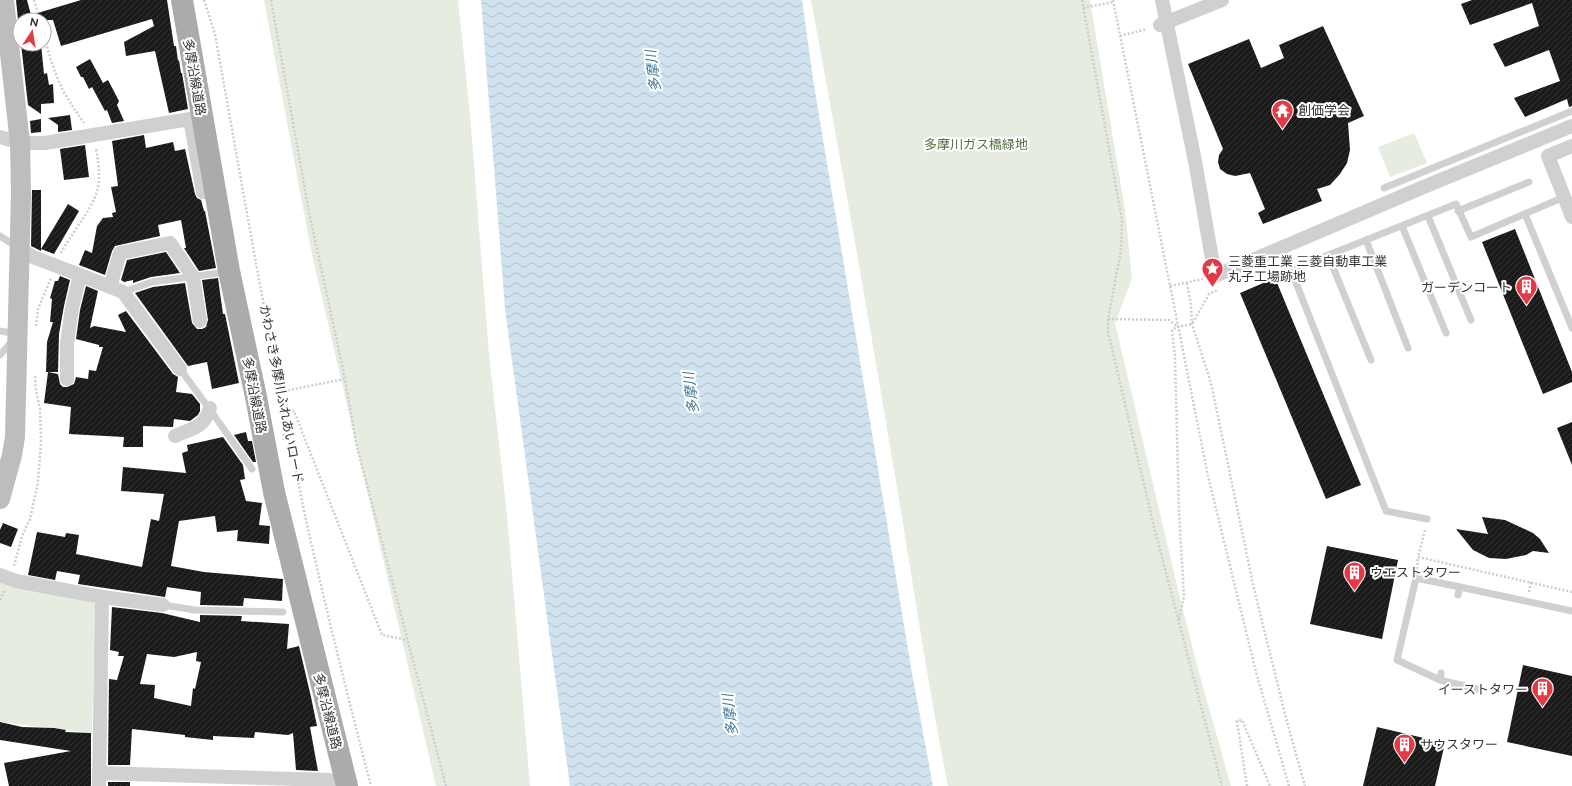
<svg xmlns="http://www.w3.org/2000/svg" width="1572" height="786" font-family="Raleway,'Noto Sans JP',sans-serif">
	<defs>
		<pattern id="water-waves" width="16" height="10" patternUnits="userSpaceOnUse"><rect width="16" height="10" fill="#cfe2ee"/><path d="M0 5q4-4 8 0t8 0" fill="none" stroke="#b2c2cd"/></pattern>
		<pattern id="building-hatch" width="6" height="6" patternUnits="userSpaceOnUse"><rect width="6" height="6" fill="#1a1a1a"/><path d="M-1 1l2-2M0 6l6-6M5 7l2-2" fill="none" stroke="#333"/></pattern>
	</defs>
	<rect width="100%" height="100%" fill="#fff"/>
	<!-- green -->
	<g fill="#e6ecdf">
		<path d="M264 0H458L470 114 489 355 507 515 530 786H436L312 255Z"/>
		<path d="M811 0H1090L1125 210 1132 279 1115 323 1179 594 1198 669 1231 786H948C927 681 912 575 894 470 868 313 840 156 811 0Z"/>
		<path d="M1414 133 1427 163 1390 177 1378 147Z"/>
		<path d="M0 579 92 600 95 605 92 733 0 722Z"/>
	</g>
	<!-- water -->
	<path fill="url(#water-waves)" d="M481 0H802L813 79 912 673 933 786H570L505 309Z"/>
	<!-- building -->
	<g fill="url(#building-hatch)" fill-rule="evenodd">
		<path d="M16 0H27L31 15 81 0H167L174 46H176L178 61 179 60 181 73H182L188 109 169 113 155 51 126 56 124 42 154 26 152 19 61 46 53 20H18Z"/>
		<path d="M1472 0H1572V106L1569 107 1567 99 1525 117 1514 98 1560 81 1549 50 1505 67 1493 44 1539 26 1532 3 1470 25 1461 4Z"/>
		<path d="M1323 26 1364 116 1348 123 1350 150 1347 163 1340 174 1330 185 1317 189 1322 201 1263 224 1258 213 1265 209 1250 173 1235 176 1227 174 1220 169 1218 162 1219 155 1223 149 1188 64 1249 39 1261 68 1284 58 1279 45Z"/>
		<path d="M21 44H41L44 74 47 73 49 85 53 84 54 103 41 104V114L28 105Z"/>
		<path d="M90 59 103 83 108 80 119 101 117 105 124 121 112 123 107 110 105 111 92 87 89 89 83 77H81L76 67Z"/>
		<path d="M70 115 72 130 58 132V125L48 118Z"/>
		<path d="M41 119V132L31 133 30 121Z"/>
		<path d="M144 135 146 148 173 142 175 151 185 149 195 194 197 198 201 200 204 211H205L216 268 199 271 184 248H186L181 220 158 225 160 236 115 246 112 251 105 275 79 265 85 250 92 253 97 226 103 218 113 217 112 213 116 212 111 187 118 186 112 141Z"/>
		<path d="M85 145 89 177 64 180 60 149Z"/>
		<path d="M32 190H41V249L68 204 79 211 54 254 41 249V251L31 246Z"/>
		<path d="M1515 229 1572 372V382L1543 394 1482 242Z"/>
		<path d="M166 252 180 273 151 277 133 283V280L124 282 121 280 127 260Z"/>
		<path d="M60 276 70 280 64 306 59 334 58 372H46L47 342 53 322H50L52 299 50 298 55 281H58Z"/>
		<path d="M218 278 223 314H225L239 383 212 389 207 362 188 366 135 293 153 287 185 283 192 323 197 329H202L206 327 208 320 202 280Z"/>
		<path d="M1275 278 1361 485 1326 499 1240 293Z"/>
		<path d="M86 286 98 291 90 328 94 326 126 332 118 315 126 311 173 374 178 377 176 392 192 394 200 404V411L198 415 190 421 174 419 173 427 143 426V447H123L124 437 69 434 71 407 44 403 48 372 58 374 60 384 63 387H67L74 384 76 377 88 379 89 370 96 371 103 347H99V345L76 339 80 310Z"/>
		<path d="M1572 422V465L1557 428Z"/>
		<path d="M246 432 248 441H252L256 462H253L234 435Z"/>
		<path d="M223 437 243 465 245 479 240 480 246 501 262 503 259 525 270 526 269 544 237 541 238 530 217 532 215 516 179 521 171 566 204 572 283 579 282 601 244 598 243 606 200 605 201 592 167 587 165 597 78 584 80 575 57 571 55 580 28 575 37 532 65 537 66 533 79 535 76 554 142 567 151 519 159 521 164 494 121 491 123 467 186 473 182 453 188 451 187 445Z"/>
		<path d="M1482 517 1505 520 1533 533 1540 539 1549 553 1533 551 1526 555 1506 559 1489 558 1473 550 1456 529 1488 534Z"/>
		<path d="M3 523 18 529 11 547 0 543V530Z"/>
		<path d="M1327 546 1398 560 1382 639 1310 624Z"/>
		<path d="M112 607 162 613 200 622V615L242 616 241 621 289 624 287 649 299 646 311 697 317 726 310 727 318 771 296 770 293 733 288 735 255 732 254 738 213 736V740L185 737V735L132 729 130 765H108L109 679 117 680 124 656H118L119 652 110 650ZM197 652 196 661 201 662 195 689 193 688 191 706 154 698 155 685 140 684 147 654 174 657Z"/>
		<path d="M1523 665 1572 676V756L1507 742Z"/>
		<path d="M0 722 22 727 54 728 66 730 65 732 91 733V786H9L4 763 71 751 0 740Z"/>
		<path d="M1377 727 1445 743 1435 786H1363Z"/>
		<rect x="108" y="782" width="22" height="4"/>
	</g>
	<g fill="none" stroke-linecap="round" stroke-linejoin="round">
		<!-- path -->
		<g stroke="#cdcdcd" stroke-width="2.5" stroke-dasharray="2 2" stroke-linecap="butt">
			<path d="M34 0 40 20"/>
			<path d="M204 0 215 34C244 196 272 359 306 520 326 609 348 698 371 786"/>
			<path d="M271 0 309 212 345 379 356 443 446 786"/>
			<path d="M1082 0 1122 220 1121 250 1108 319V332L1154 527 1222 786"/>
			<path d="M1113 0 1208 476 1256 672 1289 786"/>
			<path d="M1083 8 1113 2"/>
			<path d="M44 35C49 55 55 76 65 94 71 104 77 113 84 123"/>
			<path d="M1120 36 1147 29"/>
			<path d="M61 253C64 246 70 239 74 232 96 199 104 190 96 149"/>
			<path d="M1187 283 1191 305 1192 324 1211 383 1254 589 1287 722 1305 786"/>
			<path d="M1170 286 1203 279"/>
			<path d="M1108 319 1169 320 1177 326"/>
			<path d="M36 326 38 309 51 278"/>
			<path d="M280 392 344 379"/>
			<path d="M284 410 294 411 382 635 407 640"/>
			<path d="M284 440V415"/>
			<path d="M1425 530 1418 557 1572 592"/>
			<path d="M14 566 22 536 30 519 38 482 41 442 40 409 36 391 35 375"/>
			<path d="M1417 569 1418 557"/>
			<path d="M1529 592 1531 582"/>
			<path d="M0 600 4 591"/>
			<path d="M1179 619 1184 596 1179 512 1175 357 1172 330 1177 327 1192 324 1209 294 1218 290"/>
			<path d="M1247 786 1237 721 1242 720 1270 786"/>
		</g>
		<!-- lane -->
		<g stroke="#d0d0d0" stroke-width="7">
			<path d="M1384 188 1572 111"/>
			<path d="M1458 211 1529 182"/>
			<path d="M1525 214 1572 328"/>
			<path d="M1428 216 1471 320"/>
			<path d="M1402 226 1446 333"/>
			<path d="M0 236 17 247"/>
			<path d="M1366 240 1408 348"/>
			<path d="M1328 255 1371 360"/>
			<path d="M123 292 152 282 227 272"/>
			<path d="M0 331 17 334"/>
			<path d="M0 355 13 340"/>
			<path d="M180 369C205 402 228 435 252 469"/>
			<path d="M1427 519 1386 511 1291 270 1456 204 1471 237 1564 197"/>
			<path d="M1458 595 1460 587 1572 611"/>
			<path d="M163 605 195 610 283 612"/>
			<path d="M1441 673 1440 680 1397 660 1416 578 1460 587"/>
			<path d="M1440 680 1477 689"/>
		</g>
		<!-- street -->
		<g stroke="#d0d0d0" stroke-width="14">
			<path d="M1162 0 1195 161 1215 276 1426 186 1572 126"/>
			<path d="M1160 25 1222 0"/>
			<path d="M0 137 20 143H45L190 119 203 192"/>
			<path d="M1572 146 1548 156 1572 217"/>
			<path d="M19 248 33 257 80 275"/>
			<path d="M110 287 120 253 170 243 193 277 200 321"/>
			<path d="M67 379V343L72 308 80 275 123 292 180 369"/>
			<path d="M175 436C193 428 204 428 210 408"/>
			<path d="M0 575 16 581 102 597 163 605"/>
			<path d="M99 773 329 780 331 786"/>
			<path d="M99 786 102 597"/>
		</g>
		<!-- secondary -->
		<path stroke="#bdbdbd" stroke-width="20" d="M0 499 12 455 15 437 21 193 20 143 4 0"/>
		<!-- primary -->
		<path stroke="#ababab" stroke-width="22" d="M182 0 229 271 256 397 274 492 347 786"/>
	</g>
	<!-- icons -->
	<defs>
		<symbol id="temple-pin" viewBox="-11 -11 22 30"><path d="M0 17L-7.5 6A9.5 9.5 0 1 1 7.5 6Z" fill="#e63946" stroke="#fff"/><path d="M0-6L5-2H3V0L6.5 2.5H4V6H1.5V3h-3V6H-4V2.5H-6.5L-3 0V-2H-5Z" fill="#fff"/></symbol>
		<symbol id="sight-pin" viewBox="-11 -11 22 30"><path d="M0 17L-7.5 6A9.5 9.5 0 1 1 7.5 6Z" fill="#e63946" stroke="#fff"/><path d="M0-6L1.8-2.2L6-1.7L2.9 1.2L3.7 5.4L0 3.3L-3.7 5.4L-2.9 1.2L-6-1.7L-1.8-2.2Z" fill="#fff"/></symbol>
		<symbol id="building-pin" viewBox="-11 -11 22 30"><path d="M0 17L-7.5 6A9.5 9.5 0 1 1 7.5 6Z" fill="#e63946" stroke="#fff"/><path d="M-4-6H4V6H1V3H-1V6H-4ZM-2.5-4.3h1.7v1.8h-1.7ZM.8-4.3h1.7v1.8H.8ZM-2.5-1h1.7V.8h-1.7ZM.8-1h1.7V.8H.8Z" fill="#fff"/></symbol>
	</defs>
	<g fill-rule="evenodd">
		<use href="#temple-pin" x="1270" y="98" width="25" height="34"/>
		<use href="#sight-pin" x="1200" y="256" width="25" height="34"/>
		<use href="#building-pin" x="1514" y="274" width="25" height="34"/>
		<use href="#building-pin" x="1342" y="560" width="25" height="34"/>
		<use href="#building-pin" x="1530" y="676" width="25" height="34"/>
		<use href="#building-pin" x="1392" y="732" width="25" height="34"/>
	</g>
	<g text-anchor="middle" stroke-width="4" stroke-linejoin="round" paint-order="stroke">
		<!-- street labels -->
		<g font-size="13" fill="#333" stroke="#fff">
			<text transform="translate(195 77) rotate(80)" y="5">多摩沿線道路</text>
			<text transform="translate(282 394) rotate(79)" y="5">かわさき多摩川ふれあいロード</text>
			<text transform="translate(255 395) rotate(79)" y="5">多摩沿線道路</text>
			<text transform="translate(328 711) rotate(76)" y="5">多摩沿線道路</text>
		</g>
		<!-- poi labels -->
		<g font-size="13" fill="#333" stroke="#fff" text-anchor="start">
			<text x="1298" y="115">創価学会</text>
			<text x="1228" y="266">三菱重工業 三菱自動車工業<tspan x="1228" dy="15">丸子工場跡地</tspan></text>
			<text x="1512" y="292" text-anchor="end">ガーデンコート</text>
			<text x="1370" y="577">ウエストタワー</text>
			<text x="1528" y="694" text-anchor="end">イーストタワー</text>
			<text x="1420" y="749">サウスタワー</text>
		</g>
		<!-- park labels -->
		<g font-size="13" fill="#56703f" stroke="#fff">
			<text x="976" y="149">多摩川ガス橋緑地</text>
		</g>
		<!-- water labels -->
		<g font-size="14" font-style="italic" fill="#3f7597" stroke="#fff">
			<text transform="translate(653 71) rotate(-97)" y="5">多摩川</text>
			<text transform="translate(691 393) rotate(-97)" y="5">多摩川</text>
			<text transform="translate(730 715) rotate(-97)" y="5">多摩川</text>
		</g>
	</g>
	<!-- north arrow -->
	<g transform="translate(32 32) rotate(12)"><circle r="19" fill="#ffffff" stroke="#adadad"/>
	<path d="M0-3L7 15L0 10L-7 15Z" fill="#e63946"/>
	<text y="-6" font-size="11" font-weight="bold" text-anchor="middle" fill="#333333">N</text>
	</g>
</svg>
